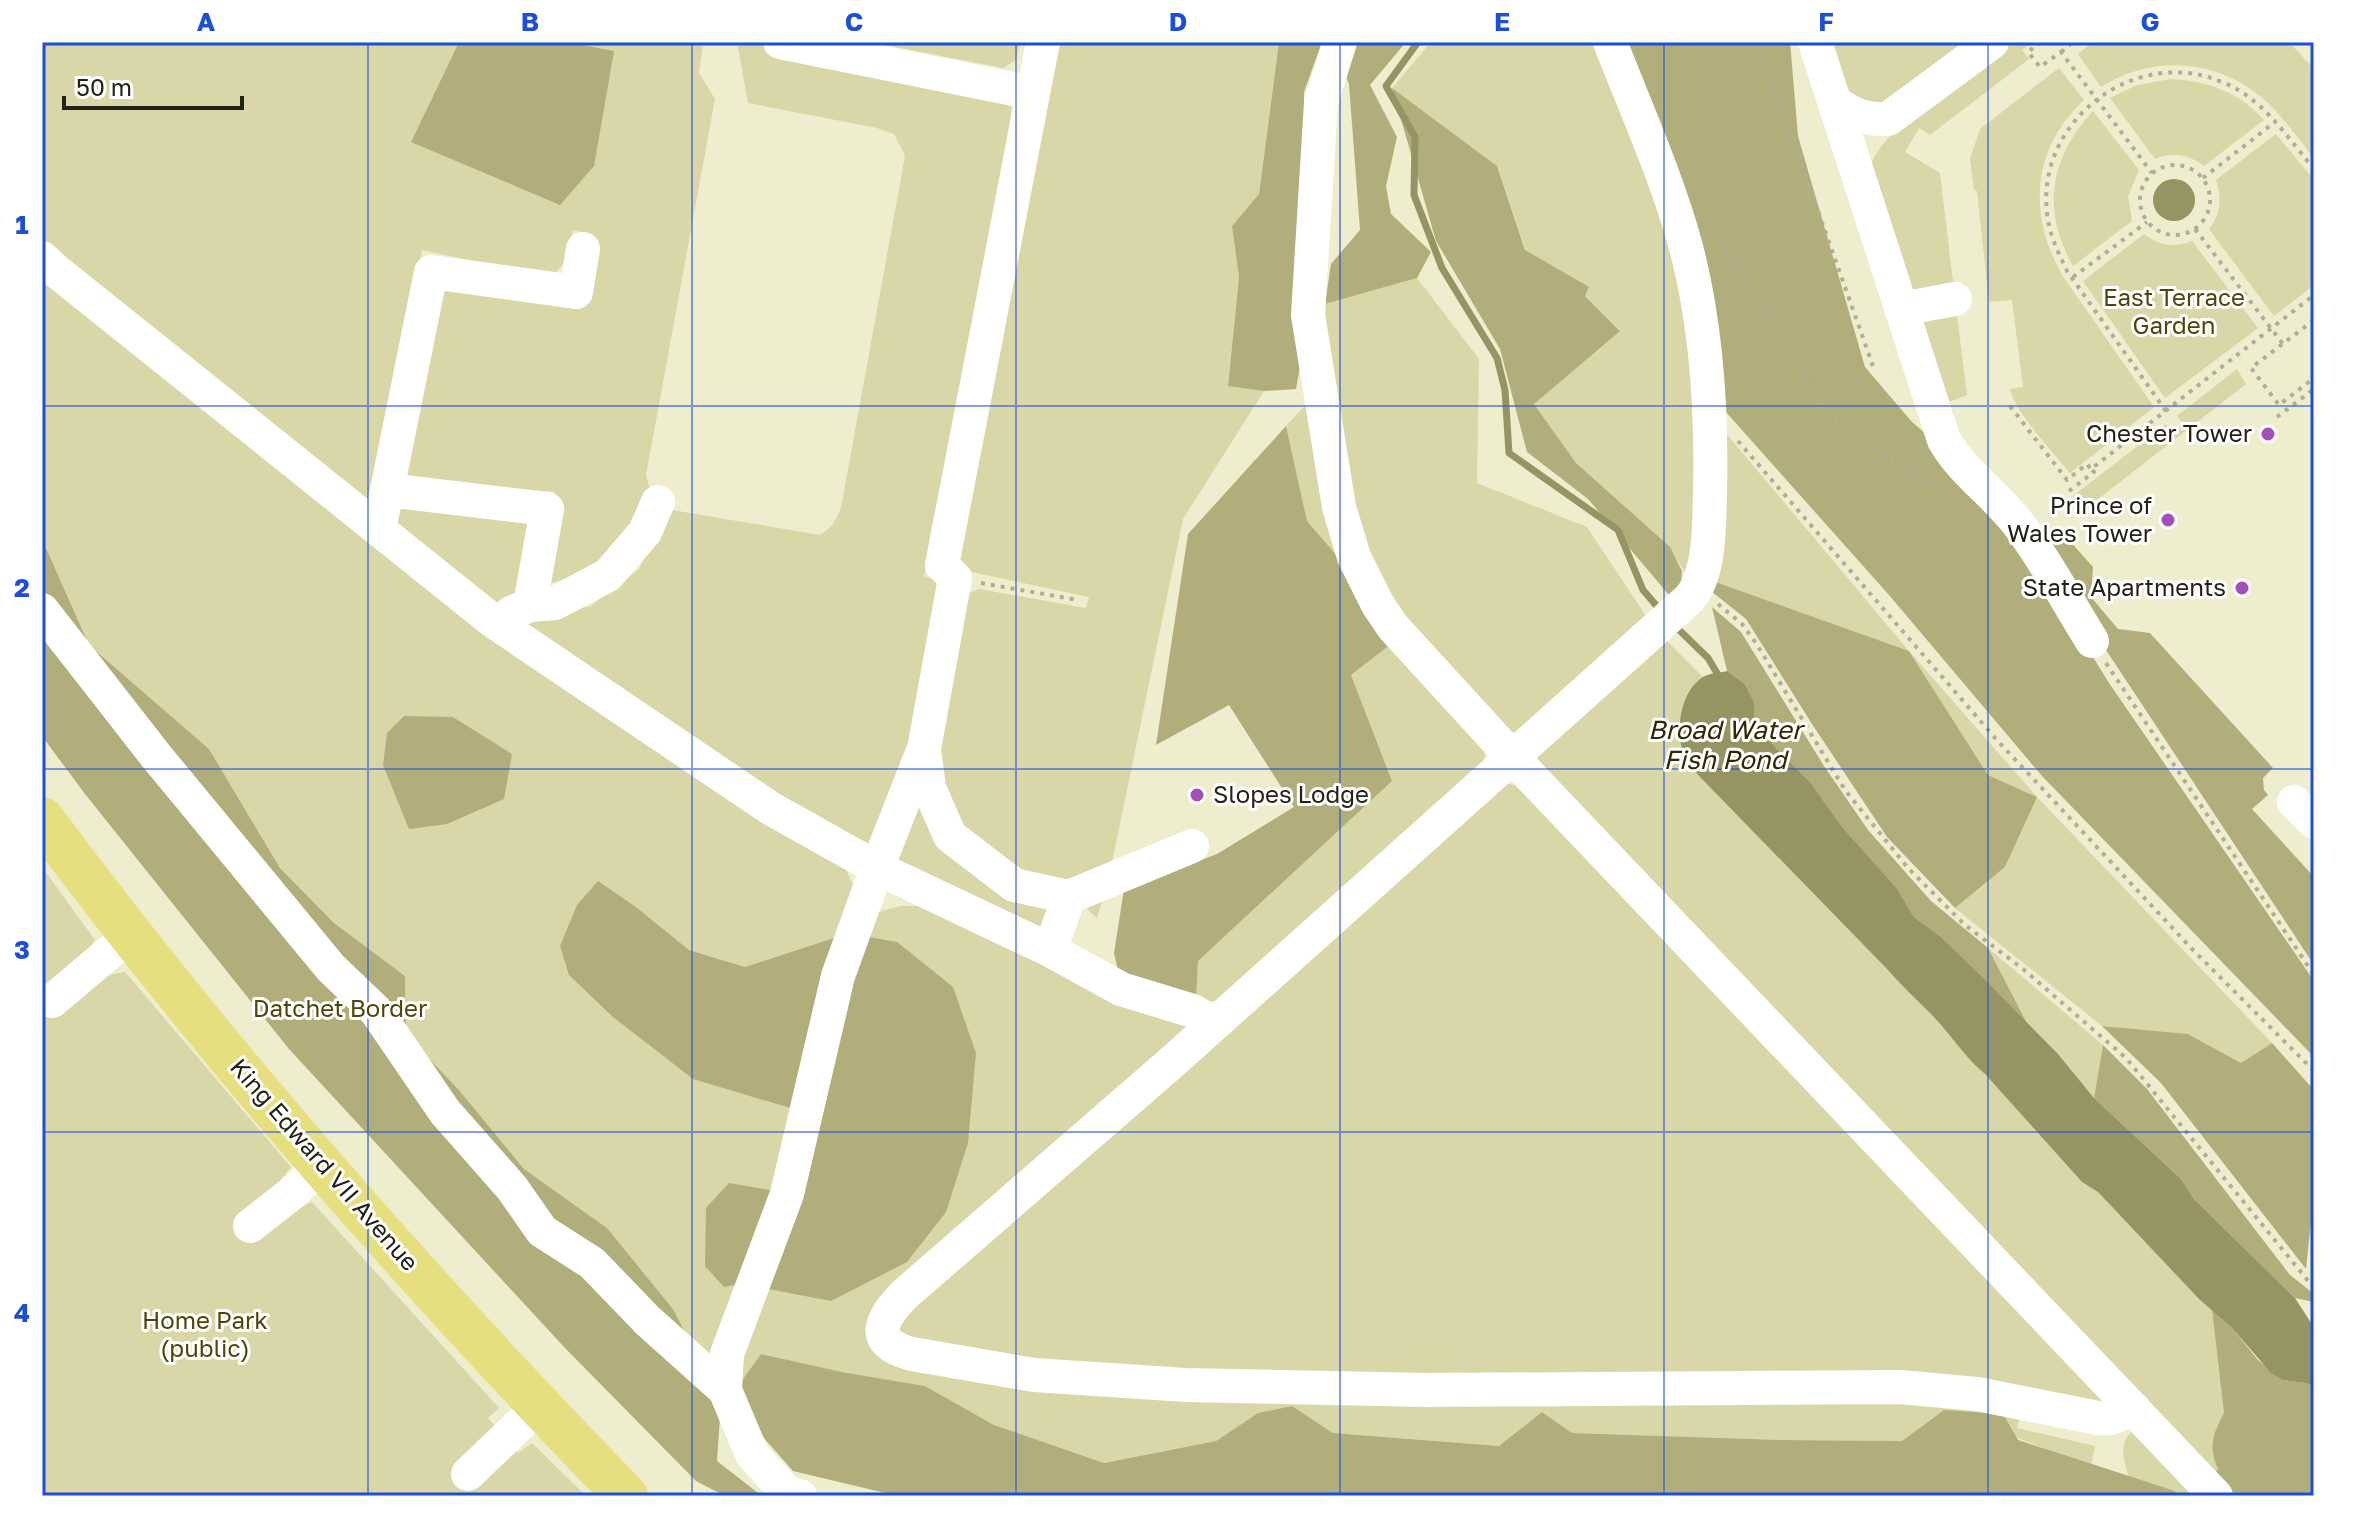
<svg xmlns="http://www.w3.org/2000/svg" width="2356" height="1538" font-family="'Golos Text',sans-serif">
	<rect width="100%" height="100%" fill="#eeedce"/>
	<!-- green -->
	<g fill="#d9d6a7">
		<path d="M42 42H459L411 142 614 51 567 42H703L699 73 715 99 646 475 652 497 608 558 584 574 540 586 555 492 544 491 540 503 407 484 396 468 437 281 581 300 593 235 573 230C569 250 568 265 549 277L422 250 379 475 370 499 355 501 94 288 42 241Z"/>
		<path d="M737 42H752L1012 90 1011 115 924 576 938 581 917 749 875 844 857 852 519 624 539 616 591 606 639 569 666 509 820 535 832 526 841 508 905 156 894 134 877 128 748 103Z"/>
		<path d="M869 42H1020L1016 60 1003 68Z"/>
		<path d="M1055 42H1279L1259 194 1232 226 1239 277 1228 385 1264 391 1183 519 1109 877 1097 918 1073 896 1036 878 981 844 958 821 933 752 965 595 979 589 1086 608 1089 597 958 569Z"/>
		<path d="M1431 42H1602L1681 252 1704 512 1688 577 1669 547 1576 463 1534 404 1620 330 1585 296 1589 288 1526 251 1497 166 1392 88Z"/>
		<path d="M1823 42H1978L1879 105 1851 98Z"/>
		<path d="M2007 42H2032L2022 50 2029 59 1930 135 1919 128 1905 152 1940 173 1954 290 1909 299 1870 167C1884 126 1971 70 2007 42Z"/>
		<path d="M2093 42H2289L2314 69V158C2295 135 2277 107 2252 90 2208 58 2147 57 2101 87L2078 54Z"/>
		<path d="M2059 68 2084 100C2031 150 2028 214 2062 275L2154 407 2070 473C2054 453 2015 412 2010 389L2023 387 2012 300 1989 302 1977 191 1974 190 1970 159 1980 129Z"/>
		<path d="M2171 79C2208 81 2239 92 2264 120L2204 166C2189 155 2173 151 2155 159L2110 98 2137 85Z"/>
		<path d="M2093 111 2139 170 2128 196 2132 221 2073 266C2041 209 2050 158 2093 111Z"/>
		<path d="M2276 134 2314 180V285L2274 316 2209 229C2221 214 2222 198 2216 180Z"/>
		<path d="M2144 234C2159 246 2175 248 2192 241L2258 328 2165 398 2083 281Z"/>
		<path d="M42 263 845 867 857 895 843 935 745 967 689 950 636 907 598 882 613 1017 645 1040 797 1110 744 1283 721 1402 673 1309 607 1228 524 1169 458 1090 406 1035 405 976 334 923 280 868 209 749 89 645 42 539Z"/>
		<path d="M1417 278 1479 359 1477 483 1587 527 1650 622 1523 731 1510 733 1382 598 1328 415 1325 304Z"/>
		<path d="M1956 308 1967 395 1949 402 1954 414 1945 417 1913 315Z"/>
		<path d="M2237 369 2246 384 2084 510 2073 496 2166 424 2172 432 2183 424 2177 416Z"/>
		<path d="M1313 397 1356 578 1307 521 1286 426Z"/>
		<path d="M1720 426 1909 651 2037 797 2272 1043 2241 1063 2188 1034 2102 1026 1955 908 2005 867 2036 797 1988 775 1909 651 1710 580Z"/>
		<path d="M392 503 528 515 526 590 494 604 395 537Z"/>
		<path d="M1662 636 1703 677 1689 691 1685 758 1700 777 1887 969C1901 985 1916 999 1931 1014 1950 1033 1964 1057 1985 1074L2082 1182 2098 1192 2199 1299 2212 1310 2224 1413 2216 1427 2218 1469 2211 1476 1535 771 1539 751Z"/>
		<path d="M1395 641 1481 738 1485 756 1478 777 1221 1002 1196 999 1198 961 1392 781 1351 675Z"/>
		<path d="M1507 783 1530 789 2110 1400 2099 1412 1973 1387 1127 1377 907 1348 893 1318Z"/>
		<path d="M919 785 1051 909 1049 935 892 870Z"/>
		<path d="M42 867 95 940 85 953 103 976 125 972 291 1167 280 1181 302 1207 312 1202 499 1408 488 1418 518 1453 532 1443 586 1496H42Z"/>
		<path d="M901 906H927L1190 1023 877 1322 1005 1376 1864 1391 2022 1411 2017 1428 2095 1446 2091 1466 1944 1410 1902 1441 1780 1440 1572 1433 1542 1412 1500 1446 1333 1433 1292 1406 1258 1413 1216 1441 1104 1463 994 1425 925 1386 842 1372 761 1354 738 1386 758 1287 858 935 878 912Z"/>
		<path d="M1988 948 2103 1045 2094 1098 2058 1054 2029 1027Z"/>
		<path d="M2132 1431 2201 1496H2177L2174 1491 2129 1477C2124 1460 2118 1445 2132 1431Z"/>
	</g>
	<!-- forest -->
	<g fill="#b1ae7b">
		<path d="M459 42H567L614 51 594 166 560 205 411 142Z"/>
		<path d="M1279 42H1322L1304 92V345L1296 389 1264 391 1228 386 1239 277 1232 226 1259 194Z"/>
		<path d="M1346 42H1406L1370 85 1397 137 1386 186 1391 214 1431 252 1417 278 1325 304 1331 264 1360 230 1349 84 1340 60Z"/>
		<path d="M1627 42H1790L1798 136 1865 367 1912 422 1933 440 2034 562 2109 683 2314 981V1057L2042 776 1889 595 1717 402Z"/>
		<path d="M1392 88 1497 166 1525 250 1589 287 1585 296 1620 331 1534 404 1576 463 1670 547 1682 571 1680 598 1674 601 1588 499 1527 452 1500 349 1436 241Z"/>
		<path d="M1286 426 1307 521 1356 578 1395 641 1351 675 1392 781 1198 961 1196 999 1120 979 1114 953 1124 889 1217 854 1294 807 1229 705 1156 745 1188 534Z"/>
		<path d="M2060 530 2093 567 2091 597 2118 629 2150 633 2273 768 2263 778 2264 790 2268 795 2252 809 2314 877V965L2108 653 2041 542Z"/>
		<path d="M42 539 89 645 209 749 280 868 334 923 405 976 406 1035 458 1089 524 1169 607 1228 673 1309 721 1402 717 1461 762 1496H725L696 1481 564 1347 289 1049 85 794 42 736Z"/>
		<path d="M1710 580 1909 651 1988 775 2037 797 2005 867 1955 908 1887 837 1812 724 1746 619 1711 591Z"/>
		<path d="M1712 607 1741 632 1824 766 1868 830 1931 901 1988 948 2029 1027 1940 936 1914 917 1895 888 1843 828 1807 779 1775 747 1754 718V704L1745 684 1727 671Z"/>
		<path d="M404 716 453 717 512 754 504 799 447 824 409 829 383 765 387 733Z"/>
		<path d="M598 881 636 907 689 950 745 967 843 935 797 1110 693 1079 613 1017 569 975 560 946 577 905Z"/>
		<path d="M858 935 897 942 953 987 976 1053 968 1143 946 1212 907 1262 831 1301 758 1287Z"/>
		<path d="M2102 1026 2188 1034 2241 1063 2272 1043 2314 1090V1221H2311L2306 1269 2161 1083Z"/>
		<path d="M2103 1045 2147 1089 2290 1275 2314 1294V1302L2295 1298 2194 1199 2181 1179 2094 1098Z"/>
		<path d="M729 1183 776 1191 744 1283 724 1287 705 1266 706 1208Z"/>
		<path d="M2212 1310 2232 1328 2258 1360 2283 1380 2305 1383 2314 1386V1496H2232L2211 1476 2218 1469C2208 1448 2213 1432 2224 1413Z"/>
		<path d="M761 1354 842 1372 925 1386 994 1425 1104 1463 1216 1441 1258 1413 1292 1406 1333 1433 1499 1446 1542 1412 1572 1433 1780 1440 1902 1441 1944 1410 2003 1414 2018 1440 2175 1491 2177 1496H898L793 1471 750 1422 738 1386Z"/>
	</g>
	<!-- water -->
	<g fill="#979463">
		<circle cx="2174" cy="200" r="21"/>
		<path d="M1727 671 1745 684 1754 703V718L1775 747 1809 781 1843 828 1896 888 1914 917 1940 936 1986 981 2058 1054 2094 1098 2181 1179 2194 1199 2295 1298 2306 1315 2314 1328V1386L2305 1383 2283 1380 2271 1373 2232 1328 2199 1299 2098 1192 2082 1182 1985 1074C1964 1057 1950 1033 1931 1014 1916 999 1901 985 1887 969L1700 777C1695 771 1688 764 1685 757 1674 734 1680 691 1703 677 1709 673 1720 673 1727 671Z"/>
	</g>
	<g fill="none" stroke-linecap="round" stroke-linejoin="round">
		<!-- stream -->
		<g stroke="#979463" stroke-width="7">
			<path d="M1418 42 1386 86 1415 137 1414 195 1442 268 1497 358 1505 390 1509 453 1618 530 1643 590 1661 611"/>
			<path d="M1675 626 1708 658 1717 673"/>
		</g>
		<!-- path -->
		<g stroke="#b0af96" stroke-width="4" stroke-dasharray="4 6" stroke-linecap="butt">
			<path d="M1758 42 1873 366"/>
			<path d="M2041 42 2028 52 2040 67 2061 52 2152 173"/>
			<path d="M2061 52 2073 42"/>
			<circle cx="2175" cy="200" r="35"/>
			<path d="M2203 178 2275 122"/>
			<path d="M2195 229 2283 344"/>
			<path d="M1714 233 1747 279 1819 400C1853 440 1904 469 1949 495"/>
			<path d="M2073 277 2147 222"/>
			<path d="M2314 320 2251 368 2279 405 2314 378"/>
			<path d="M2010 406 2067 480 2087 464 2091 469"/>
			<path d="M2166 411 2067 271C2058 252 2049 234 2047 213 2036 120 2136 45 2222 82 2263 98 2287 137 2314 169"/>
			<path d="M2277 417 2314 389"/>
			<path d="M1738 441 1996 739 2193 950 2314 1071"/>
			<path d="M2069 491 2094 472 2091 469 2314 295"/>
			<path d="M981 583 1078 600"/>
			<path d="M1718 604 1742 624 1756 643 1845 790 1908 868 1965 925 2023 969 2126 1058 2314 1288"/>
			<path d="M2106 663 2314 975"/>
		</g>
		<!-- minor -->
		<g stroke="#fff" stroke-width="34">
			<path d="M780 42 1033 93"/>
			<path d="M1043 42 942 565 955 578 924 749 929 788 950 836 1014 885 1069 897"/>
			<path d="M1340 42 1321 102 1308 315 1339 507 1354 557 1378 605 1393 627 1512 757 2216 1496"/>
			<path d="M1610 42C1636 109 1667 177 1686 247 1707 327 1712 412 1710 494 1709 524 1710 562 1696 589 1692 597 1686 602 1680 607L1171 1063 905 1294C881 1319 867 1342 912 1354L1034 1375 1186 1385 1427 1390 1900 1387 1977 1394 2098 1418H2110L2134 1409"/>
			<path d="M1815 42 1944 440C1964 475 1999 496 2022 529 2048 565 2069 604 2092 641"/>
			<path d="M1835 102C1853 115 1865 120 1888 119L1992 42"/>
			<path d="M42 258 55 270 493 621 770 808 877 868 1050 950 1121 989 1193 1011 1214 1024"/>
			<path d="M1901 309 1955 299"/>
			<path d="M387 490 547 509 530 605"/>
			<path d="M379 530 431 272 576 292 583 249"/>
			<path d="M42 610 156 756 331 968 376 1011 445 1112 512 1188 542 1231 592 1263 648 1321 725 1390 752 1454 787 1493 800 1496"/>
			<path d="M511 613 530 605 555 603 608 575 645 532 658 502"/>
			<path d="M2294 802 2314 822"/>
			<path d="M1050 950 1069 897 1192 846"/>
			<path d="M52 1001 129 936"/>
			<path d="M250 1226 291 1194 321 1166"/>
			<path d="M725 1390 727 1354 787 1194 838 976 877 868 923 751"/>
			<path d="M468 1474 539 1406"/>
		</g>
		<!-- major -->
		<path stroke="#e5df7f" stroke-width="44" d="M42 819C220 1058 418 1282 626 1496"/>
	</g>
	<!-- grid -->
	<path fill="none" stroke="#1d4ed8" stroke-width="2" stroke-opacity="0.55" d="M368 42V1496M692 42V1496M1016 42V1496M1340 42V1496M1664 42V1496M1988 42V1496M42 406H2314M42 769H2314M42 1132H2314"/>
	<!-- markers -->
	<g fill="#a54dba" stroke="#fff" stroke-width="3">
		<circle cx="2268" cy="434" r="8"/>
		<circle cx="2168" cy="520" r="8"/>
		<circle cx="2242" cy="588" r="8"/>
		<circle cx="1197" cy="795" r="8"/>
	</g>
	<g text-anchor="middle" stroke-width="6" stroke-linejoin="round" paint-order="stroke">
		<!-- park labels -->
		<g font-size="24" fill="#4c4708" stroke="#fff">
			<text x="2174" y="306">East Terrace<tspan x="2174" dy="28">Garden</tspan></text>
			<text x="340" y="1017">Datchet Border</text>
			<text x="205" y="1329">Home Park<tspan x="205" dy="28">(public)</tspan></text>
		</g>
		<!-- poi labels -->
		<g font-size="24" fill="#232217" stroke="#fff" text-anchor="end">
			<text x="2252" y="442">Chester Tower</text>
			<text x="2152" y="514">Prince of<tspan x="2152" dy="28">Wales Tower</tspan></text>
			<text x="2226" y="596">State Apartments</text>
			<text x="1213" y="803" text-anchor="start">Slopes Lodge</text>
		</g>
		<!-- street labels -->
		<g font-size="24" fill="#232217" stroke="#fff">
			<text transform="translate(324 1165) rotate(49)" y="8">King Edward VII Avenue</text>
		</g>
		<!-- water labels -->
		<g font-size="26" font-style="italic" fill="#2d2a01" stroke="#fff">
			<text x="1725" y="739">Broad Water<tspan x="1725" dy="30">Fish Pond</tspan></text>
		</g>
	</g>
	<!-- border -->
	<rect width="2356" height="1538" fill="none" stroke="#ffffff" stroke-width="88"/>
	<!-- scale -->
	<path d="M64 96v12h178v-12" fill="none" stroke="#232217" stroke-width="4"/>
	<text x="76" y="96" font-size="24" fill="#232217" stroke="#ffffff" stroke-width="6" paint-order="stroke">50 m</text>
	<rect x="44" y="44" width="2268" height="1450" fill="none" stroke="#1d4ed8" stroke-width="3"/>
	<g font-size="26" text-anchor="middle" font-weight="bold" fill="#1d4ed8">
		<text x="206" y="31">A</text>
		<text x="530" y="31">B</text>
		<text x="854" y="31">C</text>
		<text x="1178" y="31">D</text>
		<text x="1502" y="31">E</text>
		<text x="1826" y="31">F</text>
		<text x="2150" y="31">G</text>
		<text x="22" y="234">1</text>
		<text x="22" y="597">2</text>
		<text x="22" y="959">3</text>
		<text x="22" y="1322">4</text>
	</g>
</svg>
